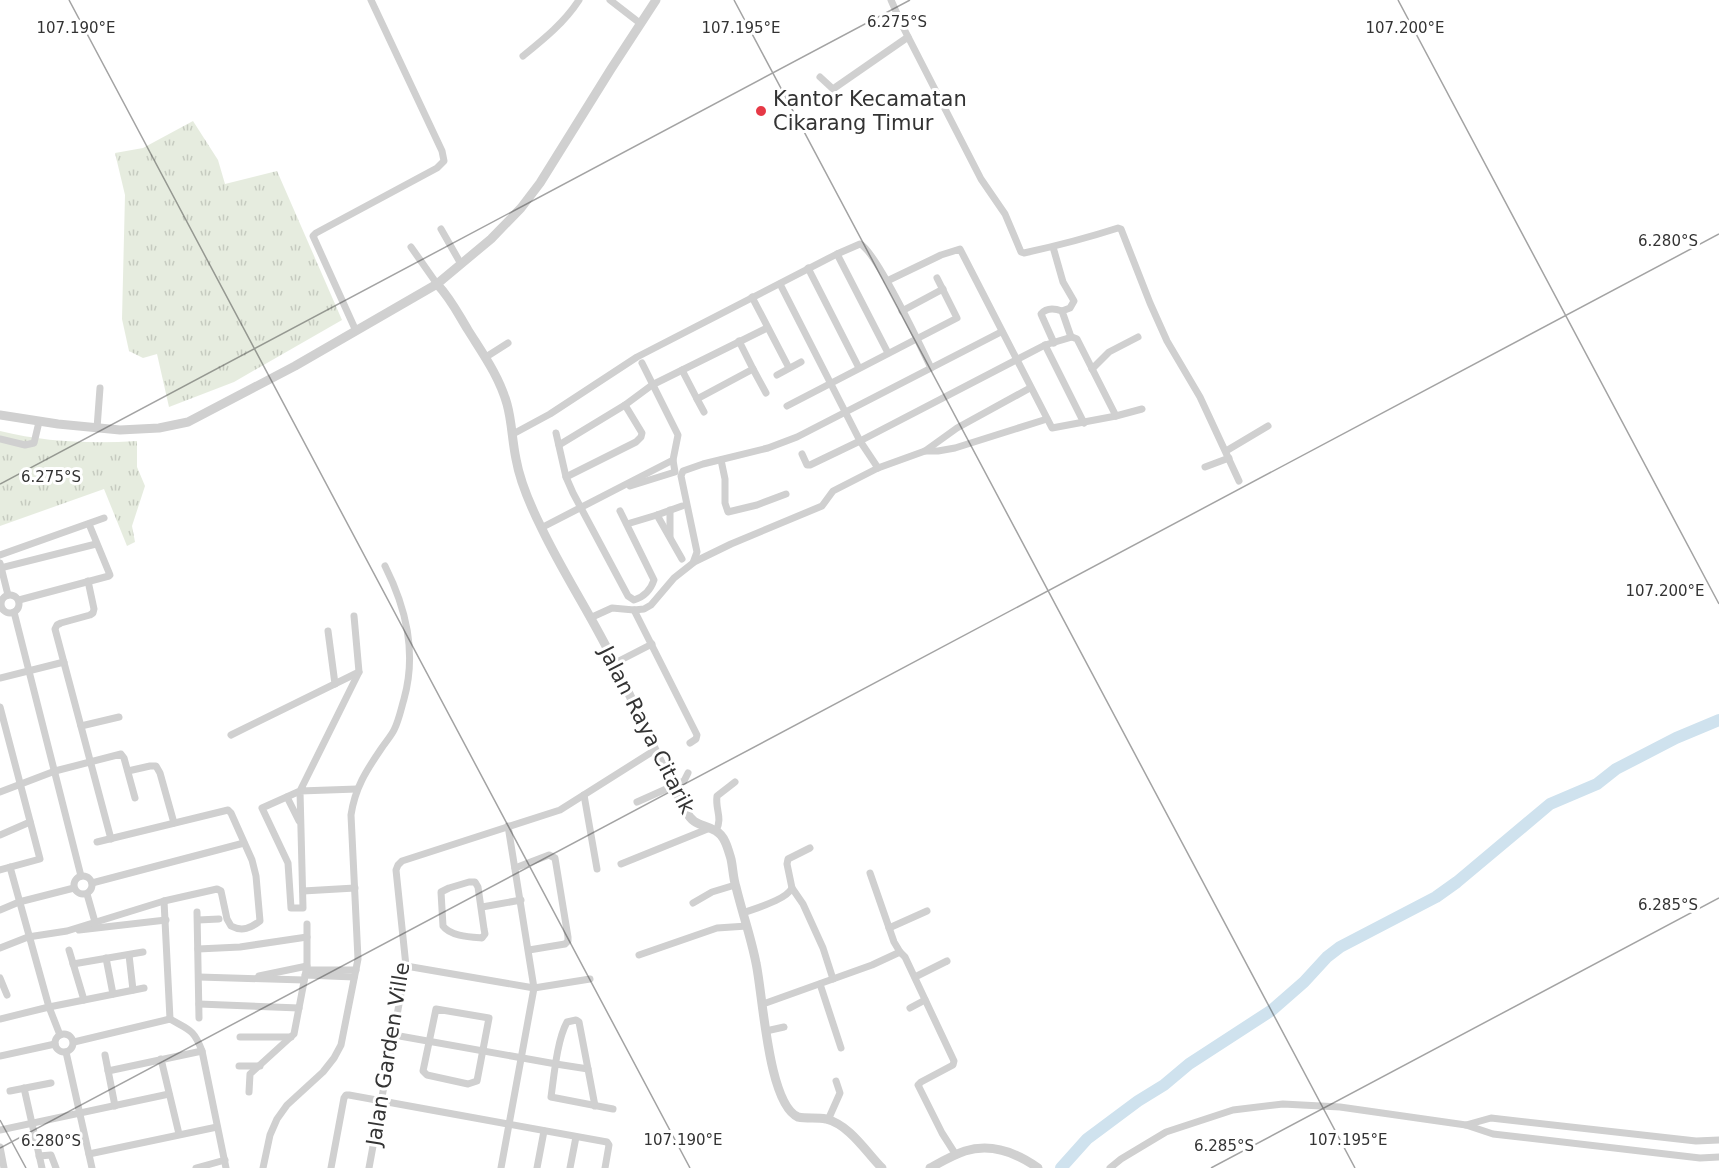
<svg xmlns="http://www.w3.org/2000/svg" width="1719" height="1168" font-family="'DejaVu Sans',sans-serif">
	<defs>
		<pattern id="grass-tufts" width="24" height="20" patternUnits="userSpaceOnUse" patternTransform="scale(1.5)"><rect width="24" height="20" fill="#e6ecdf"/><path d="M3 7l-1-3M5 7V3M7 7l1-3M15 17l-1-3M17 17v-4M19 17l1-3" fill="none" stroke="#c6cbc0"/></pattern>
	</defs>
	<rect width="100%" height="100%" fill="#fff"/>
	<!-- grass -->
	<g fill="url(#grass-tufts)">
		<path d="M193 121 218 160 225 184 277 171 342 320 234 382 169 407 157 354 143 358 129 351 122 319 125 195 115 153 143 148Z"/>
		<path d="M0 431C45 442 91 444 137 441V467L145 486 132 526 135 542 127 546 104 489 0 526Z"/>
	</g>
	<g fill="none" stroke-linecap="round" stroke-linejoin="round">
		<!-- river -->
		<path stroke="#cfe2ee" stroke-width="12" d="M1061 1168 1087 1139 1138 1101 1164 1085 1189 1064 1272 1010 1304 982 1327 957 1340 947 1436 897 1457 882 1550 804 1597 784 1616 769 1676 738 1719 720"/>
		<!-- minor -->
		<g stroke="#d0d0d0" stroke-width="7">
			<path d="M610 0 641 24"/>
			<path d="M891 0 903 27 981 179 1005 214 1021 252 1024 253C1056 246 1087 238 1118 228L1121 229 1150 303 1167 341 1200 397 1239 481"/>
			<path d="M523 56C544 39 564 23 579 0"/>
			<path d="M820 77 833 89 908 37"/>
			<path d="M441 229 461 264"/>
			<path d="M411 247 437 284"/>
			<path d="M1053 247 1063 282 1074 301 1070 308 1062 311 1071 337"/>
			<path d="M837 254 888 353"/>
			<path d="M808 268 859 368"/>
			<path d="M887 281 941 255 960 249 1052 428 1116 416 1142 409"/>
			<path d="M780 284 860 441 878 468"/>
			<path d="M752 297 789 368"/>
			<path d="M902 311 943 289"/>
			<path d="M356 331 313 236 316 233 437 168 444 161 442 151 371 0"/>
			<path d="M1054 343 1041 314C1046 308 1054 308 1062 311"/>
			<path d="M1045 345 1084 423"/>
			<path d="M486 357 508 343"/>
			<path d="M753 369 766 393"/>
			<path d="M1092 369 1109 352 1138 337"/>
			<path d="M682 370 697 399 753 369 739 341"/>
			<path d="M777 375 801 362"/>
			<path d="M697 399 704 412"/>
			<path d="M787 406 957 318 937 278"/>
			<path d="M97 428 100 388"/>
			<path d="M556 433 566 477 573 493 628 596 634 600C644 597 651 589 654 580L620 511"/>
			<path d="M513 434 550 414 637 357 837 254 860 244C876 251 921 347 931 368"/>
			<path d="M0 439 25 445 34 443 39 422"/>
			<path d="M559 445 625 405 652 385 767 328"/>
			<path d="M925 451H938L955 448 1047 419"/>
			<path d="M1226 451 1268 426"/>
			<path d="M802 454 807 465H810L860 441 1045 345 1072 337 1077 339 1116 416"/>
			<path d="M721 460 725 479V503L728 512 757 505 786 494"/>
			<path d="M1205 467 1229 458"/>
			<path d="M566 477 636 442 641 437 642 433 625 405"/>
			<path d="M630 486 675 472 673 460"/>
			<path d="M657 515 682 559"/>
			<path d="M627 524 657 515 682 506"/>
			<path d="M541 528 673 460 678 435 642 363"/>
			<path d="M670 536V510"/>
			<path d="M0 555 104 518"/>
			<path d="M694 562 731 544 822 506 833 491 878 468 925 451 957 428 1030 388"/>
			<path d="M0 563 8 595"/>
			<path d="M0 568 96 544"/>
			<path d="M88 581 94 609 93 613 90 615 61 623 57 625 55 629C73 699 93 769 111 839"/>
			<circle cx="10" cy="604" r="9"/>
			<path d="M19 600 109 576 110 575 89 524"/>
			<path d="M634 610 697 735 696 739 690 743"/>
			<path d="M14 612 81 876"/>
			<path d="M354 616 359 672 300 791 303 908H291L288 863 262 808 300 791 357 789"/>
			<path d="M590 618 612 608 634 610 644 609 651 605 674 578 693 563 697 552 681 476 683 471 703 464 768 448 797 437 1001 332"/>
			<path d="M328 631 335 684"/>
			<path d="M615 663 652 644"/>
			<path d="M0 678 64 662"/>
			<path d="M0 707 40 859 0 870"/>
			<path d="M81 726 119 717"/>
			<path d="M231 735 359 672"/>
			<path d="M128 771 150 766H156L160 773 174 823"/>
			<path d="M0 792 55 771 121 754 124 758 135 798"/>
			<path d="M584 795 597 869"/>
			<path d="M287 797 299 821"/>
			<path d="M637 802 684 781 688 773"/>
			<path d="M716 831C723 817 715 810 717 796L735 782"/>
			<path d="M0 835 30 822"/>
			<path d="M621 864 710 828"/>
			<path d="M10 867 49 1007 60 1035"/>
			<path d="M515 868 549 855 555 858 568 937V941L565 944 529 950"/>
			<path d="M870 873 894 942 900 952"/>
			<circle cx="83" cy="885" r="9"/>
			<path d="M469 882H475L478 887 484 929 485 934 482 938C470 937 450 936 443 926L441 892 449 888Z"/>
			<path d="M92 883 244 843"/>
			<path d="M792 888 803 904 823 948 833 979"/>
			<path d="M303 891 355 888"/>
			<path d="M87 894 95 922"/>
			<path d="M164 901 170 1019"/>
			<path d="M693 903 712 892 735 885"/>
			<path d="M482 907 521 900"/>
			<path d="M0 910 19 902 74 888"/>
			<path d="M197 912 199 1018"/>
			<path d="M743 913C756 908 786 900 792 888L787 864 788 859 810 848"/>
			<path d="M198 920 219 919"/>
			<path d="M889 928 927 911"/>
			<path d="M79 930 166 920"/>
			<path d="M0 948 28 937 67 931 164 901 217 889 221 891 227 919 231 926C242 932 251 928 260 921L256 876 252 860 231 813 228 810 97 842"/>
			<path d="M198 949 240 947 307 937"/>
			<path d="M69 950 84 1000"/>
			<path d="M129 955 133 990"/>
			<path d="M639 955 717 928 747 926"/>
			<path d="M106 958 113 994"/>
			<path d="M73 964 143 952"/>
			<path d="M406 966 534 988 590 979"/>
			<path d="M306 970H356"/>
			<path d="M305 975 354 977"/>
			<path d="M259 976 307 966"/>
			<path d="M199 977 304 980"/>
			<path d="M915 977 947 961"/>
			<path d="M0 978 7 995"/>
			<path d="M820 984 841 1048"/>
			<path d="M199 1004 299 1008"/>
			<path d="M763 1004 872 965 900 952 905 957 954 1061 953 1065 921 1082 918 1085 942 1133 956 1155"/>
			<path d="M910 1008 925 1000"/>
			<path d="M436 1009 489 1018 477 1081 468 1084 427 1075 423 1071Z"/>
			<path d="M0 1019 49 1007 144 988"/>
			<path d="M766 1031 784 1027"/>
			<circle cx="64" cy="1043" r="9"/>
			<path d="M394 1035 556 1064 588 1069 579 1022 576 1020 567 1022C557 1040 554 1076 551 1097L613 1109"/>
			<path d="M240 1037H291"/>
			<path d="M74 1042 170 1019C189 1030 194 1029 202 1051L226 1168"/>
			<path d="M66 1052 92 1168"/>
			<path d="M105 1055 115 1106"/>
			<path d="M0 1056 55 1044"/>
			<path d="M161 1059 179 1134"/>
			<path d="M239 1066H260"/>
			<path d="M588 1069 595 1106"/>
			<path d="M108 1071 202 1051"/>
			<path d="M24 1088 42 1168"/>
			<path d="M10 1091 51 1083"/>
			<path d="M249 1092 250 1074 294 1034 307 966V924"/>
			<path d="M828 1120 840 1093 836 1081"/>
			<path d="M1466 1125 1491 1118 1696 1141 1719 1140"/>
			<path d="M0 1130 169 1094"/>
			<path d="M0 1147 4 1168"/>
			<path d="M89 1154 217 1127"/>
			<path d="M39 1156 51 1155 56 1168"/>
			<path d="M196 1168 225 1160"/>
			<path d="M263 1168 270 1135 277 1119 287 1105 323 1072 334 1058 341 1045 358 959 351 815C355 788 366 771 381 749 385 743 391 736 394 730 399 720 401 709 404 699 417 652 406 608 385 566"/>
			<path d="M331 1168 344 1098 346 1095H349L607 1142 609 1145 605 1168"/>
			<path d="M369 1168 406 966 396 870 398 865 402 861 560 810 655 750"/>
			<path d="M501 1168 534 988 508 826"/>
			<path d="M537 1168 544 1131"/>
			<path d="M570 1168 576 1137"/>
			<path d="M1110 1168 1121 1159 1166 1132 1233 1110 1283 1104 1340 1107 1466 1125 1493 1134 1700 1158 1719 1157"/>
		</g>
		<!-- tertiary -->
		<g stroke="#d0d0d0" stroke-width="9">
			<path d="M437 284C451 299 457 312 468 330 483 354 499 376 507 404 512 422 512 440 516 459 520 482 531 507 542 529 564 575 593 618 615 664 639 713 659 764 686 811 694 827 703 823 716 831 725 836 728 849 731 859 733 868 733 878 736 887 742 912 751 937 756 963 763 995 768 1104 798 1117 807 1119 817 1117 826 1119 850 1125 866 1152 882 1168"/>
			<path d="M0 415 58 424 120 430 159 428 188 422 295 366 437 284 491 239 521 208 540 183 611 69 656 0"/>
			<path d="M930 1168C941 1162 953 1155 965 1151 991 1143 1017 1153 1038 1168"/>
		</g>
	</g>
	<!-- ticks -->
	<path fill="none" stroke="#333" stroke-width="1.5" stroke-opacity="0.45" d="M69 0 690 1168M734 0 1355 1168M1398 0 1719 604M0 484 910 0M0 1120 26 1168M0 1148 1719 234M1211 1168 1719 898"/>
	<!-- markers -->
	<circle fill="#e63946" stroke="#fff" stroke-width="2" cx="761" cy="111" r="6"/>
	<g text-anchor="middle" stroke-width="6" stroke-linejoin="round" paint-order="stroke">
		<!-- poi labels -->
		<g font-size="21" fill="#333" stroke="#fff" text-anchor="start">
			<text x="773" y="106">Kantor Kecamatan<tspan x="773" dy="24">Cikarang Timur</tspan></text>
		</g>
		<!-- street labels -->
		<g font-size="21" fill="#333" stroke="#fff">
			<text transform="translate(647 730) rotate(63)" y="7">Jalan Raya Citarik</text>
			<text transform="translate(388 1054) rotate(-81)" y="7">Jalan Garden Ville</text>
		</g>
	</g>
	<g font-size="15" text-anchor="middle" fill="#333" stroke="#fff" stroke-width="6" stroke-linejoin="round" paint-order="stroke">
		<text x="897" y="27">6.275°S</text>
		<text x="76" y="33">107.190°E</text>
		<text x="741" y="33">107.195°E</text>
		<text x="1405" y="33">107.200°E</text>
		<text x="1668" y="246">6.280°S</text>
		<text x="51" y="482">6.275°S</text>
		<text x="1665" y="596">107.200°E</text>
		<text x="1668" y="910">6.285°S</text>
		<text x="683" y="1145">107.190°E</text>
		<text x="1348" y="1145">107.195°E</text>
		<text x="51" y="1146">6.280°S</text>
		<text x="1224" y="1151">6.285°S</text>
	</g>
</svg>
